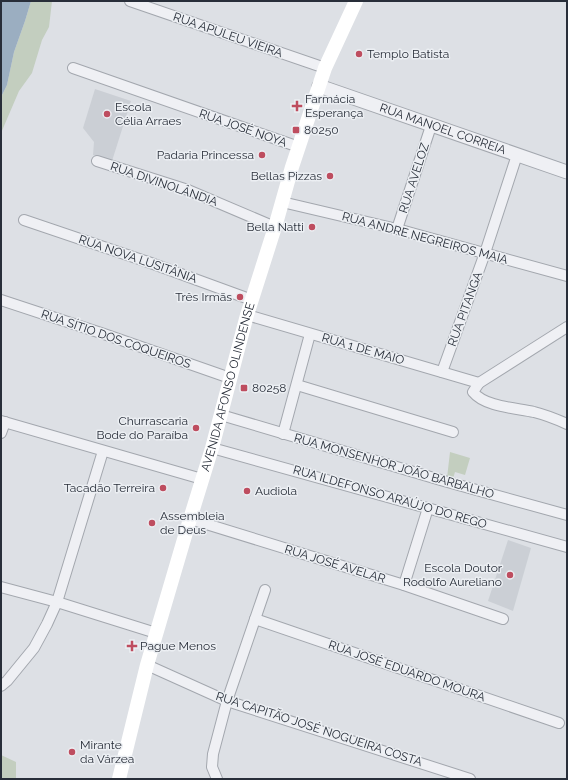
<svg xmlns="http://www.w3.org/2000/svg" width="568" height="780" font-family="Raleway,sans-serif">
	<rect width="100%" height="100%" fill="#dde0e5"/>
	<!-- built -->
	<g fill="#cbcfd5">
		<path d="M95 89 131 101 112 161 93 155 94 142 83 128Z"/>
		<path d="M508 540 531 548 513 611 488 601Z"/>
	</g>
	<!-- green -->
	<g fill="#c3cebf">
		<path d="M31 1H52L49 27 42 40 32 73 19 91 1 133V97L7 85 14 52 25 21Z"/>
		<path d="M450 452 470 458 465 475 455 472 452 482 447 478Z"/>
		<path d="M1 755 16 762V779H1Z"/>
	</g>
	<!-- water -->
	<path fill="#9baec1" d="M1 1H31L25 21 14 52 7 85 1 97Z"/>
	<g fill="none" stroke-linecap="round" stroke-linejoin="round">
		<defs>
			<g id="minor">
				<path d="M130 1 325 68"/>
				<path d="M73 68 299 147"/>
				<path d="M97 161 188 190 275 227"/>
				<path d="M282 202 397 229 567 276"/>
				<path d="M24 220 148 262 252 300"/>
				<path d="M397 229 431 126"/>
				<path d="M1 300 104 334 230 378"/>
				<path d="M247 315 479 383"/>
				<path d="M567 327 479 383 473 392C485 407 516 408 534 412 546 415 556 419 567 424"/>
				<path d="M442 372 485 253 517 155"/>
				<path d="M297 385 453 432"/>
				<path d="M221 415 444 481 567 515"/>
				<path d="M1 421 202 479"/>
				<path d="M1 433 5 422"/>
				<path d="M283 434 310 334"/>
				<path d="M212 448 567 547"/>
				<path d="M190 519 404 585 503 619"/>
				<path d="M404 585 428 508"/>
				<path d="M1 587 57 602 156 633"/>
				<path d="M255 619 559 723"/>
				<path d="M147 665 227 701 470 779"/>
				<path d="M1 686 7 681 34 648 47 624 57 602 103 451"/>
				<path d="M217 779 212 767 213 754 227 701 265 590"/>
			</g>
			<g id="tertiary">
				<path id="s1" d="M319 86 567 172"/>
			</g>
		</defs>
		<!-- minor casing -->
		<use href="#minor" stroke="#a3a7ae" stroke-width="12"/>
		<!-- tertiary casing -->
		<use href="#tertiary" stroke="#a3a7ae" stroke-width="15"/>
		<!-- minor -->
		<use href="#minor" stroke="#eff0f4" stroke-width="10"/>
		<!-- tertiary -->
		<use href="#tertiary" stroke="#eff0f4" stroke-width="13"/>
		<!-- secondary -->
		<path stroke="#fff" stroke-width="14" id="s2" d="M119 779 147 665 190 519 212 448 247 315 275 227 292 167 325 68 356 1"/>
	</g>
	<!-- markers -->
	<g fill="#be4d5f" stroke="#eceff3" stroke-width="1.5">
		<circle cx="359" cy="54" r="4"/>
		<path d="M295 100h4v4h4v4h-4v4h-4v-4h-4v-4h4z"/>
		<circle cx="107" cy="114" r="4"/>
		<rect x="292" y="126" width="8" height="8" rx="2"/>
		<circle cx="262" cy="155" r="4"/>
		<circle cx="330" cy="176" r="4"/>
		<circle cx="312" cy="227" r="4"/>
		<circle cx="240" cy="297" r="4"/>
		<rect x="240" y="384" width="8" height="8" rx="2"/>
		<circle cx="196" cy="428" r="4"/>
		<circle cx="163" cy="488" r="4"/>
		<circle cx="247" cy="491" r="4"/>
		<circle cx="152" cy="523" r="4"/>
		<circle cx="510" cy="575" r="4"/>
		<path d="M130 640h4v4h4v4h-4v4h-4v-4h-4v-4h4z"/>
		<circle cx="72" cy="752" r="4"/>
	</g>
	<g text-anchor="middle" stroke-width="3" stroke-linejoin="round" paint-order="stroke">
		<!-- street labels -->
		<g font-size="12" fill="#282e39" stroke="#eceff3">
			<text transform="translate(228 35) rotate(19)" y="4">RUA APULEU VIEIRA</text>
			<text transform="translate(243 128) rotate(19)" y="4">RUA JOSÉ NOYA</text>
			<text dy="4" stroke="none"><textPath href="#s1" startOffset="131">RUA MANOEL CORREIA</textPath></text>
			<text transform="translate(414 178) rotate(-72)" y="4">RUA AVELOZ</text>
			<text transform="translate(164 184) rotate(19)" y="4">RUA DIVINOLÂNDIA</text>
			<text transform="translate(425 238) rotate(15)" y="4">RUA ANDRE NEGREIROS MAIA</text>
			<text transform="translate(138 259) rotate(19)" y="4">RUA NOVA LUSITÂNIA</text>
			<text transform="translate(465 309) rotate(-70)" y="4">RUA PITANGA</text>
			<text transform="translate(116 339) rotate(19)" y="4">RUA SÍTIO DOS COQUEIROS</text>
			<text transform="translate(363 349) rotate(16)" y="4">RUA 1 DE MAIO</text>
			<text dy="4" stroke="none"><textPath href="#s2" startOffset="407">AVENIDA AFONSO OLINDENSE</textPath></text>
			<text transform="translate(394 466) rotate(16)" y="4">RUA MONSENHOR JOÃO BARBALHO</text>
			<text transform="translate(390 497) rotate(16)" y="4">RUA ILDEFONSO ARAÚJO DO REGO</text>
			<text transform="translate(335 564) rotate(17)" y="4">RUA JOSÉ AVELAR</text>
			<text transform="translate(407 671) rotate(19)" y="4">RUA JOSÉ EDUARDO MOURA</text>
			<text transform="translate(319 729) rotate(18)" y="4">RUA CAPITÃO JOSÉ NOGUEIRA COSTA</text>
		</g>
		<!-- poi labels -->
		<g font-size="12" fill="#282e39" stroke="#eceff3" text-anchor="start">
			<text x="367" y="58">Templo Batista</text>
			<text x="305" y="103">Farmácia<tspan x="305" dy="14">Esperança</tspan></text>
			<text x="115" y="111">Escola<tspan x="115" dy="14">Célia Arraes</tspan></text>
			<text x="304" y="134">80250</text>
			<text x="254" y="159" text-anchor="end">Padaria Princessa</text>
			<text x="322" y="180" text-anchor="end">Bellas Pizzas</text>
			<text x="304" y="231" text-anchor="end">Bella Natti</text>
			<text x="232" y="301" text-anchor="end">Três Irmãs</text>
			<text x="252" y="392">80258</text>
			<text x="188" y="425" text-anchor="end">Churrascaria<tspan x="188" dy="14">Bode do Paraíba</tspan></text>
			<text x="155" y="492" text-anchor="end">Tacadão Terreira</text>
			<text x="255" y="495">Audiola</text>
			<text x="160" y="520">Assembleia<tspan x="160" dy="14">de Deus</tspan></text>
			<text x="502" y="572" text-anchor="end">Escola Doutor<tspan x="502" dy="14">Rodolfo Aureliano</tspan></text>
			<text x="140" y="650">Pague Menos</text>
			<text x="80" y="749">Mirante<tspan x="80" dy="14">da Várzea</tspan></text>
		</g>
	</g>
	<!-- border -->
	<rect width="568" height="780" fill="none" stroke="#282e39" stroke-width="4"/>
</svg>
